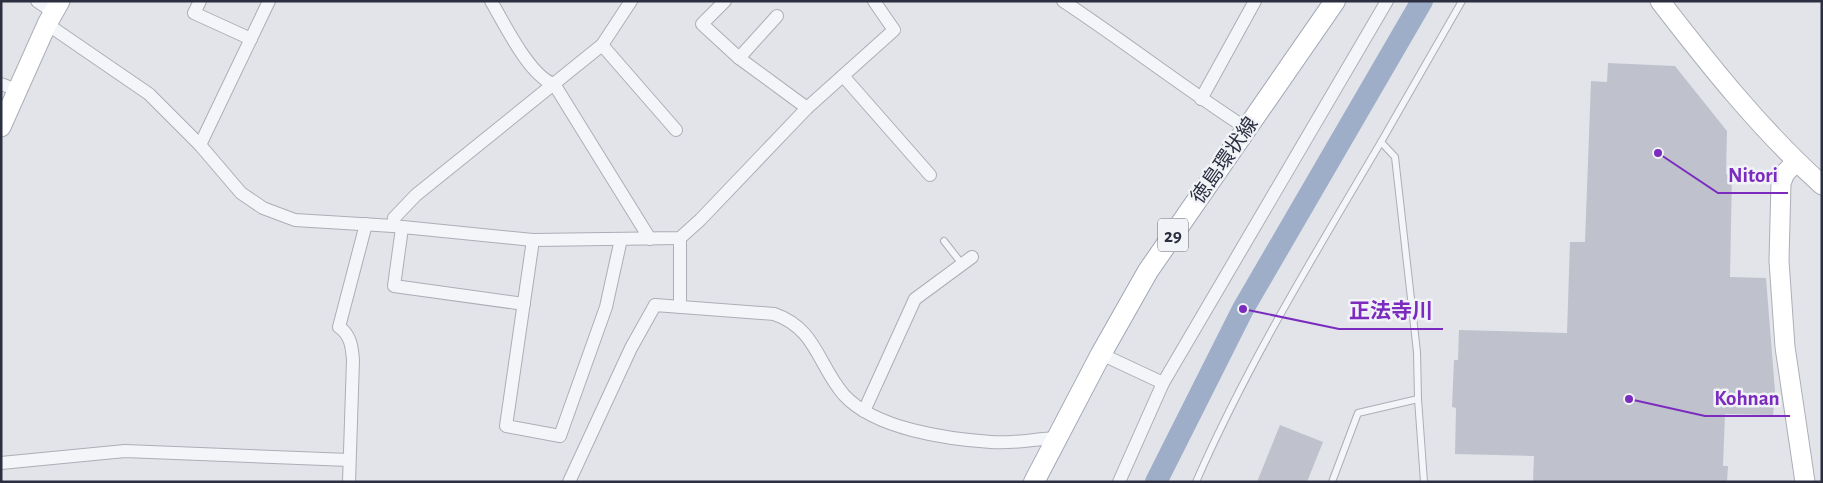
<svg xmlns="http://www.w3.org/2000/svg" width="1823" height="483" font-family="'Alegreya Sans','Noto Sans JP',sans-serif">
	<rect width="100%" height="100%" fill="#e2e4e9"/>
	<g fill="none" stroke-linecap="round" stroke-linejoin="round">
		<!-- river -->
		<path stroke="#9eadc8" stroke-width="22" d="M1156 482 1243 309 1422 1"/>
	</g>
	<!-- building -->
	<g fill="#bfc2cc">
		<path d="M1608 63 1675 66 1727 131 1726 174H1732L1730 277 1766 278 1776 404H1774L1773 415 1725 414 1723 466H1728L1727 482H1533L1534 456 1455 454 1456 408 1452 407 1454 360H1458L1459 330 1567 333 1570 242H1585L1591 81 1607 82Z"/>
		<path d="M1280 425 1323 442 1307 482H1257Z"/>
	</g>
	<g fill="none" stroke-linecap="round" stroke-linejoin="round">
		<defs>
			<g id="lane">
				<path d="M944 241 962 264"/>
				<path d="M1418 399 1424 482"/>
				<path d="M1196 482C1248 363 1315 254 1381 142"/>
				<path d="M1332 482 1358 413 1418 399 1417 352 1395 157 1381 142 1462 1"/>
			</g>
			<g id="street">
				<path d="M37 1 53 12"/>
				<path d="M200 1 194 13 251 39"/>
				<path d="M491 1C504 23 530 77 554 84L650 239"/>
				<path d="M725 1 702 24 739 58 807 108"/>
				<path d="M1063 1C1125 42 1184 88 1246 128"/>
				<path d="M47 24 149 94 200 145 241 193 263 208 295 220 393 226 533 240 680 238 700 220 807 108 894 30 874 1"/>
				<path d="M602 45 676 130"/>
				<path d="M739 58 777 16"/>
				<path d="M844 77 930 175"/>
				<path d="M1 84 17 90"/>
				<path d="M1201 99 1255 1"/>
				<path d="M200 145 269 1"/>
				<path d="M393 226 394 218 416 195 602 45 631 1"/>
				<path d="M402 228 394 286 524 304"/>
				<path d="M680 238V307"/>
				<path d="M533 240 506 426 560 436 606 307 621 239"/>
				<path d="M1101 354 1163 383"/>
				<path d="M864 411 915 299 972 257"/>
				<path d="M1 463 125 451 349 460"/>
				<path d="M349 482 353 360C352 348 351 335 339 327L366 224"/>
				<path d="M569 482 631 348 655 305 774 314C816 328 818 365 844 395 875 429 947 439 991 442 1012 444 1035 439 1056 438"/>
				<path d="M1119 482 1163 383 1387 1"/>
			</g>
			<g id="secondary">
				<path d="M1660 1C1710 66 1761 130 1822 185"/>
				<path d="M1 127 47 24 60 1"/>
				<path d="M1796 162 1785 173 1781 183 1779 261 1785 347 1805 482"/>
			</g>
			<path id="primary" d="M1034 482 1101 354 1148 271 1335 1"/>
		</defs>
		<!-- lane casing -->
		<use href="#lane" stroke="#abaeb6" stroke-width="8"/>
		<!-- street casing -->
		<use href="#street" stroke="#abaeb6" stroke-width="14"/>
		<!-- secondary casing -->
		<use href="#secondary" stroke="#abaeb6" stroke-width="21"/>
		<!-- primary casing -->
		<use href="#primary" stroke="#a1a6b5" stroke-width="22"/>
		<!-- lane -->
		<use href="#lane" stroke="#f4f5f8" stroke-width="6"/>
		<!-- street -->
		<use href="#street" stroke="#f4f5f8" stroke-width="12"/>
		<!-- secondary -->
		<use href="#secondary" stroke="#fff" stroke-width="19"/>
		<!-- primary -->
		<use href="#primary" stroke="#fff" stroke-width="20"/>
	</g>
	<g text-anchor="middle" stroke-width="5" stroke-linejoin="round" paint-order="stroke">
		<!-- shield labels -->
		<rect fill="#f1f3f7" stroke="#666a77" stroke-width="1" x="1158" y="218.5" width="30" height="33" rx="4"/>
		<g font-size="19" font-weight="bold" fill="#2b2f40">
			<text x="1173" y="242">29</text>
		</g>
		<!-- street labels -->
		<g font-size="20" fill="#2b2f40" stroke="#f1f3f7">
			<text transform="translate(1224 160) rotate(-55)" y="7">徳島環状線</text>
		</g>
	</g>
	<!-- callouts -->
	<path fill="none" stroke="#7b2cbf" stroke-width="2" d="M1658 153L1718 193H1788M1243 309L1339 329H1443M1629 399L1705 416H1790"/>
	<g fill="#7b2cbf" stroke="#f1f3f7" stroke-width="2">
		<circle cx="1658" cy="153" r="5"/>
		<circle cx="1243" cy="309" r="5"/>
		<circle cx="1629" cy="399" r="5"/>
	</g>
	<g font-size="21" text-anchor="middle" font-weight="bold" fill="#7b2cbf" stroke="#f1f3f7" stroke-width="5" stroke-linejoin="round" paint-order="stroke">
		<text x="1753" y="182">Nitori</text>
		<text x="1391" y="318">正法寺川</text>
		<text x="1747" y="405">Kohnan</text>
	</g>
	<!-- border -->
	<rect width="1823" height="483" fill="none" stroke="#2b2f40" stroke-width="5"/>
</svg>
